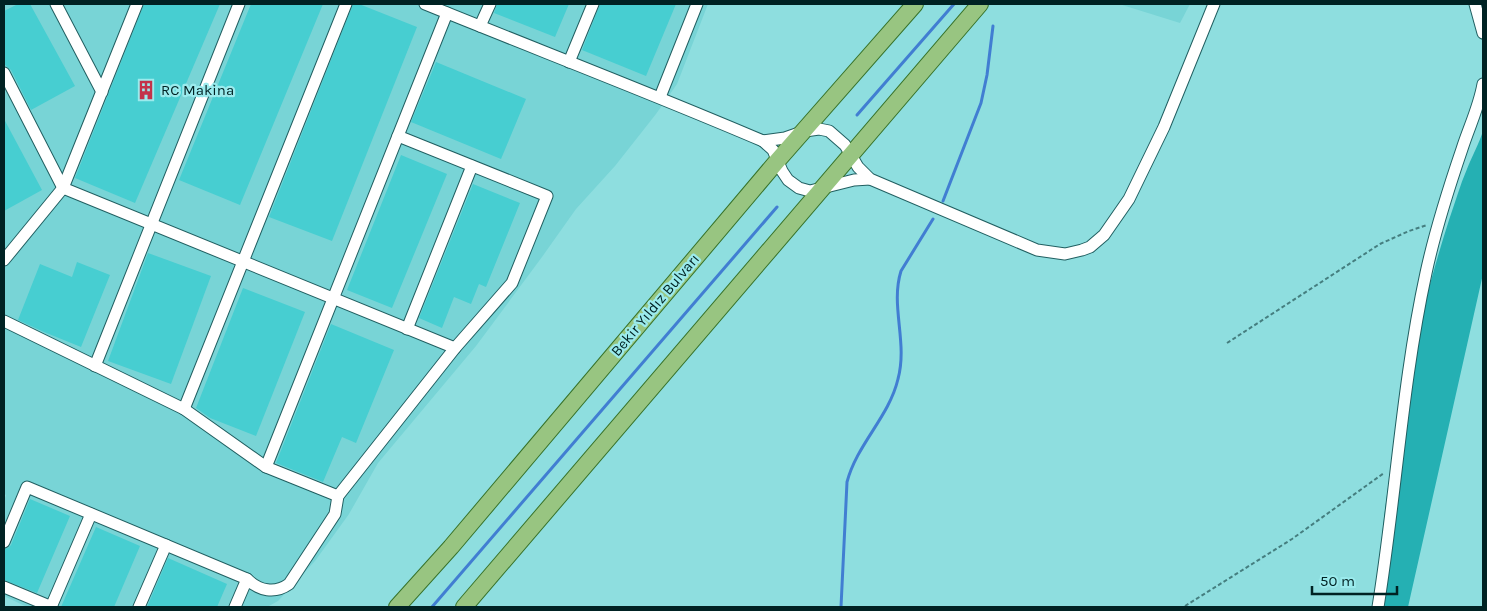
<svg xmlns="http://www.w3.org/2000/svg" width="1487" height="611" font-family="Karla,sans-serif">
	<rect width="100%" height="100%" fill="#8ededf"/>
	<!-- built -->
	<g fill="#78d4d6">
		<path d="M4 4H708L677 84 656 114 615 166 576 209 542 257 476 346 378 463 349 514 315 561 278 601 267 607H27L4 596V501L6 495 4 494Z"/>
		<path d="M1119 4H1190L1180 23Z"/>
	</g>
	<!-- green -->
	<path fill="#25b0b3" d="M1483 131V274L1408 607H1376C1384 476 1409 345 1449 220 1455 203 1460 185 1467 169 1472 156 1479 144 1483 131Z"/>
	<g fill="none" stroke-linecap="round" stroke-linejoin="round">
		<!-- stream -->
		<g stroke="#417ed2" stroke-width="3">
			<path d="M857 115 954 4"/>
			<path d="M943 201 981 103 987 75 993 26"/>
			<path d="M432 607 777 207"/>
			<path d="M841 607 847 482C857 444 889 417 898 379 908 342 890 306 901 271L933 219"/>
		</g>
	</g>
	<!-- building -->
	<g fill="#47ced1">
		<path d="M18 4H30L75 86 31 110 11 70 4 64V11Z"/>
		<path d="M144 4H220L135 203 75 178Z"/>
		<path d="M251 4H323L240 205 179 180Z"/>
		<path d="M353 4H359L417 27 332 241 269 217Z"/>
		<path d="M497 4H569L555 37 494 13Z"/>
		<path d="M600 4H676L646 76 582 50Z"/>
		<path d="M436 62 526 99 501 159 411 122Z"/>
		<path d="M4 119 42 190 4 211Z"/>
		<path d="M401 155 447 174 392 308 347 290Z"/>
		<path d="M473 184 520 203 486 287 479 284 471 304 454 297 442 328 419 318Z"/>
		<path d="M148 253 211 276 171 384 108 361Z"/>
		<path d="M77 262 110 275 81 347 44 332 18 320 40 264 72 277Z"/>
		<path d="M243 288 305 312 256 436 210 418 196 408Z"/>
		<path d="M331 324 394 350 356 443 342 437 323 482 276 463Z"/>
		<path d="M30 499 70 516 37 593 4 580V549L8 548 11 545Z"/>
		<path d="M96 527 140 546 114 607H61Z"/>
		<path d="M168 558 227 584 217 607H147Z"/>
	</g>
	<g fill="none" stroke-linecap="round" stroke-linejoin="round">
		<defs>
			<g id="street">
				<path d="M56 4 102 92"/>
				<path d="M425 4C538 50 651 93 763 141L773 150 782 171 788 180 799 188 810 191 854 180 870 179"/>
				<path d="M1475 4 1483 33"/>
				<path d="M480 26 490 4"/>
				<path d="M569 62 593 4"/>
				<path d="M4 73 63 188 455 348"/>
				<path d="M660 97 697 4"/>
				<path d="M763 141 785 138 805 131 819 129 829 131 845 145 858 167 870 179 1037 250 1065 254 1082 250 1090 247 1104 235 1129 199 1164 127 1214 4"/>
				<path d="M4 260 63 188 137 4"/>
				<path d="M4 321 184 409 266 467 338 496"/>
				<path d="M407 329 472 166"/>
				<path d="M95 366 239 4"/>
				<path d="M184 409 346 4"/>
				<path d="M266 467 447 13"/>
				<path d="M4 542 27 487 247 579C259 591 275 594 289 584L335 514 338 496 455 348 512 283 547 196 398 136"/>
				<path d="M4 587 52 607"/>
				<path d="M51 607 91 514"/>
				<path d="M139 607 166 545"/>
				<path d="M235 607 247 579"/>
				<path d="M1378 607C1396 496 1402 383 1426 273 1435 231 1448 190 1462 149 1469 127 1479 107 1483 84"/>
			</g>
			<g id="primary">
				<path d="M397 607 451 547 778 160 915 4"/>
				<path d="M464 607 980 4"/>
			</g>
		</defs>
		<!-- street casing -->
		<use href="#street" stroke="#215f61" stroke-width="13"/>
		<!-- primary casing -->
		<use href="#primary" stroke="#37732a" stroke-width="18"/>
		<!-- path -->
		<g stroke="#457e7f" stroke-width="2" stroke-dasharray="4 2.5" stroke-linecap="butt">
			<path d="M1227 343 1380 244 1409 231 1427 225"/>
			<path d="M1185 606 1292 539 1384 473"/>
		</g>
		<!-- street -->
		<use href="#street" stroke="#fff" stroke-width="11"/>
		<!-- primary -->
		<use href="#primary" stroke="#98c581" stroke-width="16"/>
	</g>
	<!-- icons -->
	<defs>
		<symbol id="building-bare" viewBox="-9 -9 18 18"><path d="M-4-6H4V6H1V3H-1V6H-4ZM-2.5-4.3h1.7v1.8h-1.7ZM.8-4.3h1.7v1.8H.8ZM-2.5-1h1.7V.8h-1.7ZM.8-1h1.7V.8H.8Z" fill="#c3334a" stroke="#9bebed" stroke-width="2.5" paint-order="stroke"/></symbol>
	</defs>
	<g fill-rule="evenodd">
		<use href="#building-bare" x="132" y="76" width="28" height="28"/>
	</g>
	<g text-anchor="middle" stroke-width="4.5" stroke-linejoin="round" paint-order="stroke">
		<!-- poi labels -->
		<g font-size="15" fill="#002223" stroke="#9bebed" text-anchor="start">
			<text x="161" y="95">RC Makina</text>
		</g>
		<!-- street labels -->
		<g font-size="15" fill="#002223" stroke="#9bebed">
			<text transform="translate(655 305) rotate(-50)" y="5">Bekir Yıldız Bulvarı</text>
		</g>
	</g>
	<!-- border -->
	<rect width="1487" height="611" fill="none" stroke="#002223" stroke-width="10"/>
	<!-- scale -->
	<path d="M1312 586v8h85v-8" fill="none" stroke="#002223" stroke-width="2.5"/>
	<text x="1320" y="586" font-size="15" fill="#002223" stroke="#9bebed" stroke-width="4" paint-order="stroke">50 m</text>
</svg>
